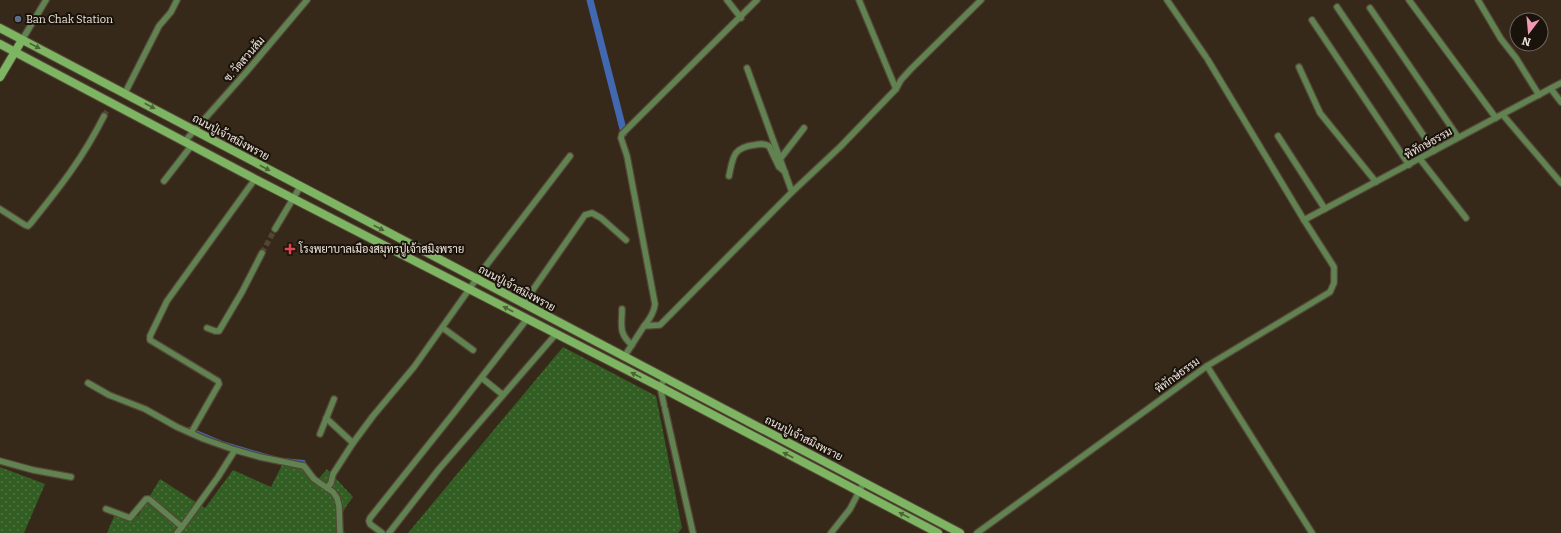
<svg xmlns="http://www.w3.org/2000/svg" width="1561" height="533" font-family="Bitter,Sarabun,serif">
	<defs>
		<pattern id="grass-dots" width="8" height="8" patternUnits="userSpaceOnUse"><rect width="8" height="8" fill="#325e23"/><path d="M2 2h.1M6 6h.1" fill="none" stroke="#507542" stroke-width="1.8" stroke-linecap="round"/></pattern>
	</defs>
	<rect width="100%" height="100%" fill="#372919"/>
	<!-- grass -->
	<g fill="url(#grass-dots)">
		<path d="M563 347 656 396 682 528 678 533H408Z"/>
		<path d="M285 459 301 468 316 482 327 469 353 497C344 509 337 517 345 533H107L116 512 138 516 160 479 205 508 233 470 271 487Z"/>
		<path d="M0 467 45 484 24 533H0Z"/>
	</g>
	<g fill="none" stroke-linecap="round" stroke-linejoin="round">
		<!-- stream -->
		<g stroke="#4268b2" stroke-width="2">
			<path d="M189 428 222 442 273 457"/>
			<path d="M283 459 304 461 306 465"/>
			<path d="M313 475 327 485"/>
		</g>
		<!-- canal -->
		<path stroke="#4268b2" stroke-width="7" d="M590 0 624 133"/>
		<!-- street-tunnel -->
		<g stroke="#534536" stroke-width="5.5" stroke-dasharray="5.5 3" stroke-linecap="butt">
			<path d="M104 116 108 109"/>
			<path d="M262 253 275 229"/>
		</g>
		<defs>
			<g id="street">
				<path d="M727 0 741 18"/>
				<path d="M859 0 896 89"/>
				<path d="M1167 0 1206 57"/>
				<path d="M1409 0 1496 118"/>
				<path d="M1478 0 1501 39 1516 58 1539 95"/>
				<path d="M1337 7 1434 151"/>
				<path d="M1370 8 1458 137"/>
				<path d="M1312 20 1409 165"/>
				<path d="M22 40 46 0"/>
				<path d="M1208 60 1304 220"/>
				<path d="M1299 67 1320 113 1376 182"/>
				<path d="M747 68 792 192"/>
				<path d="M1551 89 1561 102"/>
				<path d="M125 93 159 26 171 12 177 0"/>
				<path d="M1503 115 1561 183"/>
				<path d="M1278 136 1325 209"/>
				<path d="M185 141 248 70 307 0"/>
				<path d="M780 159 804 128"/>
				<path d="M1420 159 1466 218"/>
				<path d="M729 176C733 158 732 148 754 145 759 144 764 143 769 146L779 167 785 172"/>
				<path d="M164 181 192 145"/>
				<path d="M0 209 25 225 28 226 31 223C60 187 83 158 104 116"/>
				<path d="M275 229 300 187"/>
				<path d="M523 304 585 215 592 213 601 218 626 240"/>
				<path d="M622 309C622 325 618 333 632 345"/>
				<path d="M644 326C650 319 654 313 655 304L627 156 621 138 622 134 757 0"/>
				<path d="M207 328 215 331H219L242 292 262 253"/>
				<path d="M443 328 473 350"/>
				<path d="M624 357 644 326 660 325 663 322 792 192 840 147 896 89 901 80 911 69 981 0"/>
				<path d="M1207 366 1312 533"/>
				<path d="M482 378 503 395"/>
				<path d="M88 383 109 395 145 409 177 427 204 439 235 450 260 457 304 466 314 479 333 492 337 498 339 506 340 533"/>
				<path d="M664 405 660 387 665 378"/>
				<path d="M665 409 693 533"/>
				<path d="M326 418 353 443 373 416 414 367 485 267 570 156"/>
				<path d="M191 433 219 384 218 381 150 340V336L167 301 255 179"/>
				<path d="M320 434 334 399"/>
				<path d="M0 461 33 470 71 477"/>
				<path d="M327 488 331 483 333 474 353 443"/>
				<path d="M106 509 130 518 146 499H149L182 527 218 477 235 450"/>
				<path d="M177 533 182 527"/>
				<path d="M382 533 370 524 369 521 370 518 453 414 527 319"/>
				<path d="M389 533 439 469 556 334"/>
				<path d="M831 533 850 509 864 482"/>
				<path d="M977 533 1207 366 1330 292 1334 283V267L1304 220 1561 83"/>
			</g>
			<g id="secondary">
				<path d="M0 28 960 533"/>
				<path d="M0 44 255 179 660 387 938 533"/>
				<path d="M0 77 22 40"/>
			</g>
		</defs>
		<!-- street casing -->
		<use href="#street" stroke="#544738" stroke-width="8"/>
		<!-- secondary casing -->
		<use href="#secondary" stroke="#544738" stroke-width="10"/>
		<!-- street -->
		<use href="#street" stroke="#618351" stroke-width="5.5"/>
		<!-- secondary -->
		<use href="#secondary" stroke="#7eb563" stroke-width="8"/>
	</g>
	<!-- one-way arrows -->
	<defs><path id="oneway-solid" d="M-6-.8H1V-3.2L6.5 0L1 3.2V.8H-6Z"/></defs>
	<g fill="#4c6438">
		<use href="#oneway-solid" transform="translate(35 46) rotate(27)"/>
		<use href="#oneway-solid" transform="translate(150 106) rotate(28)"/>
		<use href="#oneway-solid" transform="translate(265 168) rotate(28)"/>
		<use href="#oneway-solid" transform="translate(379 228) rotate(28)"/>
		<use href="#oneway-solid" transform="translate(508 309) rotate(-152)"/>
		<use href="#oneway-solid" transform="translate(636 375) rotate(-153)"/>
		<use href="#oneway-solid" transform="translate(788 455) rotate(-152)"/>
		<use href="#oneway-solid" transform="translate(904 515) rotate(-152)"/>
	</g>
	<!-- markers -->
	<circle fill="#5c6f8a" stroke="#1a130c" stroke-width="1.5" cx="18" cy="19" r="4"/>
	<path fill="#e0444e" stroke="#1a130c" stroke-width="1.5" d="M288 243h4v4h4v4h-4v4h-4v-4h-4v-4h4z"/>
	<g text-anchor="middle" stroke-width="4" stroke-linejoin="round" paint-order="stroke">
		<!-- poi labels -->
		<g font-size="11" fill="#efe6db" stroke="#1a130c" text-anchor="start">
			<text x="26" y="23">Ban Chak Station</text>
			<text x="299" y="253">โรงพยาบาลเมืองสมุทรปู่เจ้าสมิงพราย</text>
		</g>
		<!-- street labels -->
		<g font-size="11" fill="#efe6db" stroke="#1a130c">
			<text transform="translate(244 59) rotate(-49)" y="4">ซ. วัดสวนส้ม</text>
			<text transform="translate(231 137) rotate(28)" y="4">ถนนปู่เจ้าสมิงพราย</text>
			<text transform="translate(1428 143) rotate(-29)" y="4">พิทักษ์ธรรม</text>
			<text transform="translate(517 288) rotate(28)" y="4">ถนนปู่เจ้าสมิงพราย</text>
			<text transform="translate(1177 375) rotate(-36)" y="4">พิทักษ์ธรรม</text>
			<text transform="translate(804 438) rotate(27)" y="4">ถนนปู่เจ้าสมิงพราย</text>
		</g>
	</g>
	<!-- north arrow -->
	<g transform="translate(1529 32) rotate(196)"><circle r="19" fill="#1a130c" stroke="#6f675f"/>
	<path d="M0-3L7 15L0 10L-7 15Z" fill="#f09ab6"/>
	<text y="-6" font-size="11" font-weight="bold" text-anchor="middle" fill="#efe6db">N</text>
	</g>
</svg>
